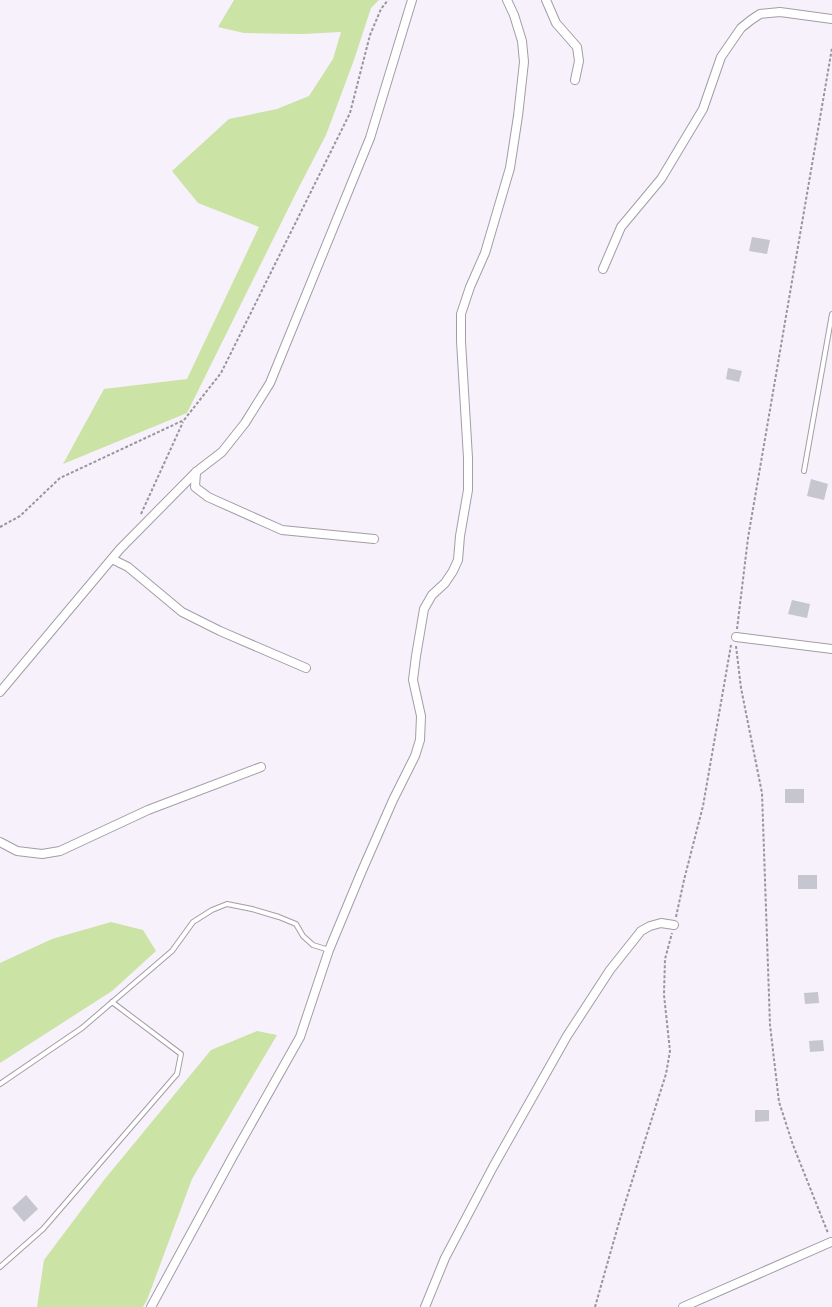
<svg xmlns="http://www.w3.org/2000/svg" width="832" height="1307" font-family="'DM Sans',sans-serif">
	<rect width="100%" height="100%" fill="#f7f1fb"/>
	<!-- green -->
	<g fill="#cbe3a4">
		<path d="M234 0H379L371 8 354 60 326 135 298 189 187 413 63 464 104 389 187 379 259 227 198 203 172 171 229 119 277 109 309 96 333 59 341 32 303 34 244 33 218 27Z"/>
		<path d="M111 922 143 930 156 951 112 991 0 1063V963L52 939Z"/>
		<path d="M257 1031 277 1035 192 1179 147 1300 143 1307H37L44 1260 104 1180 211 1050Z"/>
	</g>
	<!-- building -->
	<g fill="#c6c6d0">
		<path d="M752 237 770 240 767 254 749 251Z"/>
		<path d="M728 368 742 371 739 382 726 379Z"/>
		<path d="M811 479 828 484 824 500 807 496Z"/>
		<path d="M792 600 810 604 807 618 788 614Z"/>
		<rect x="785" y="789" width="19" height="14"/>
		<rect x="798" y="875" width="19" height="14"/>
		<path d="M818 992 819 1003 805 1004 804 993Z"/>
		<path d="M823 1040 824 1051 810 1052 809 1041Z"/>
		<path d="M755 1110H769V1121L755 1122Z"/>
		<path d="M26 1195 38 1209 24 1222 12 1208Z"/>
	</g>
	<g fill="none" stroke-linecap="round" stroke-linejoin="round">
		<defs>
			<g id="lane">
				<path d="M804 471 832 314"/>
				<path d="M0 1084 82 1028 172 951 193 922 212 910 227 904 252 909 279 917 296 924 303 936 313 945 329 950"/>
				<path d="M0 1267 43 1229 177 1074 181 1054 112 1002"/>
			</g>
			<g id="street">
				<path d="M546 0 556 23 577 47 579 61 575 80"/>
				<path d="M603 269 621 227 661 179 703 109 721 57 741 28 751 20 760 14 780 12 832 19"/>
				<path d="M196 472 195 487 208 497 282 530 374 539"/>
				<path d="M112 559 128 567 182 612 220 631 306 668"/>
				<path d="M736 637 832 649"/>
				<path d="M0 692 120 549 196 472 222 452 245 423 270 383 370 138 412 0"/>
				<path d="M0 842 17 851 42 854 60 851 148 810 261 767"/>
				<path d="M151 1307 233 1156 300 1037 329 950 361 873 393 800 415 756 420 740 421 716 413 680 416 656 424 609 432 595 445 583 453 571 458 560 460 536 468 490V458L461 341V314L470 287 485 253 510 168 518 116 524 62 522 41 514 15 507 0"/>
				<path d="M425 1307 445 1258 493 1167 567 1036 610 970 641 931 650 926 661 923 674 925"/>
				<path d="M683 1307 831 1242"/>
			</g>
		</defs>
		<!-- lane casing -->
		<use href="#lane" stroke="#a29da6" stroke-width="6"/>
		<!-- street casing -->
		<use href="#street" stroke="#a29da6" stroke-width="10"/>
		<!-- path -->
		<g stroke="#99959b" stroke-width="2" stroke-dasharray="3 2" stroke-linecap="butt">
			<path d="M141 514 183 422"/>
			<path d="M0 527 20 516 60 478 184 420 221 373 350 113 370 35 381 9 388 0"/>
			<path d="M737 629 748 538 832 48"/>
			<path d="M736 646 741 688 762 793 770 1025 779 1102 793 1145 828 1233"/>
			<path d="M676 917 684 880 703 806 731 645"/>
			<path d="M595 1307 620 1219 666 1074 670 1051 664 995 665 959 672 933"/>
		</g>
		<!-- lane -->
		<use href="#lane" stroke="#fff" stroke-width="4"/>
		<!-- street -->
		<use href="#street" stroke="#fff" stroke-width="8"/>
	</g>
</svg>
